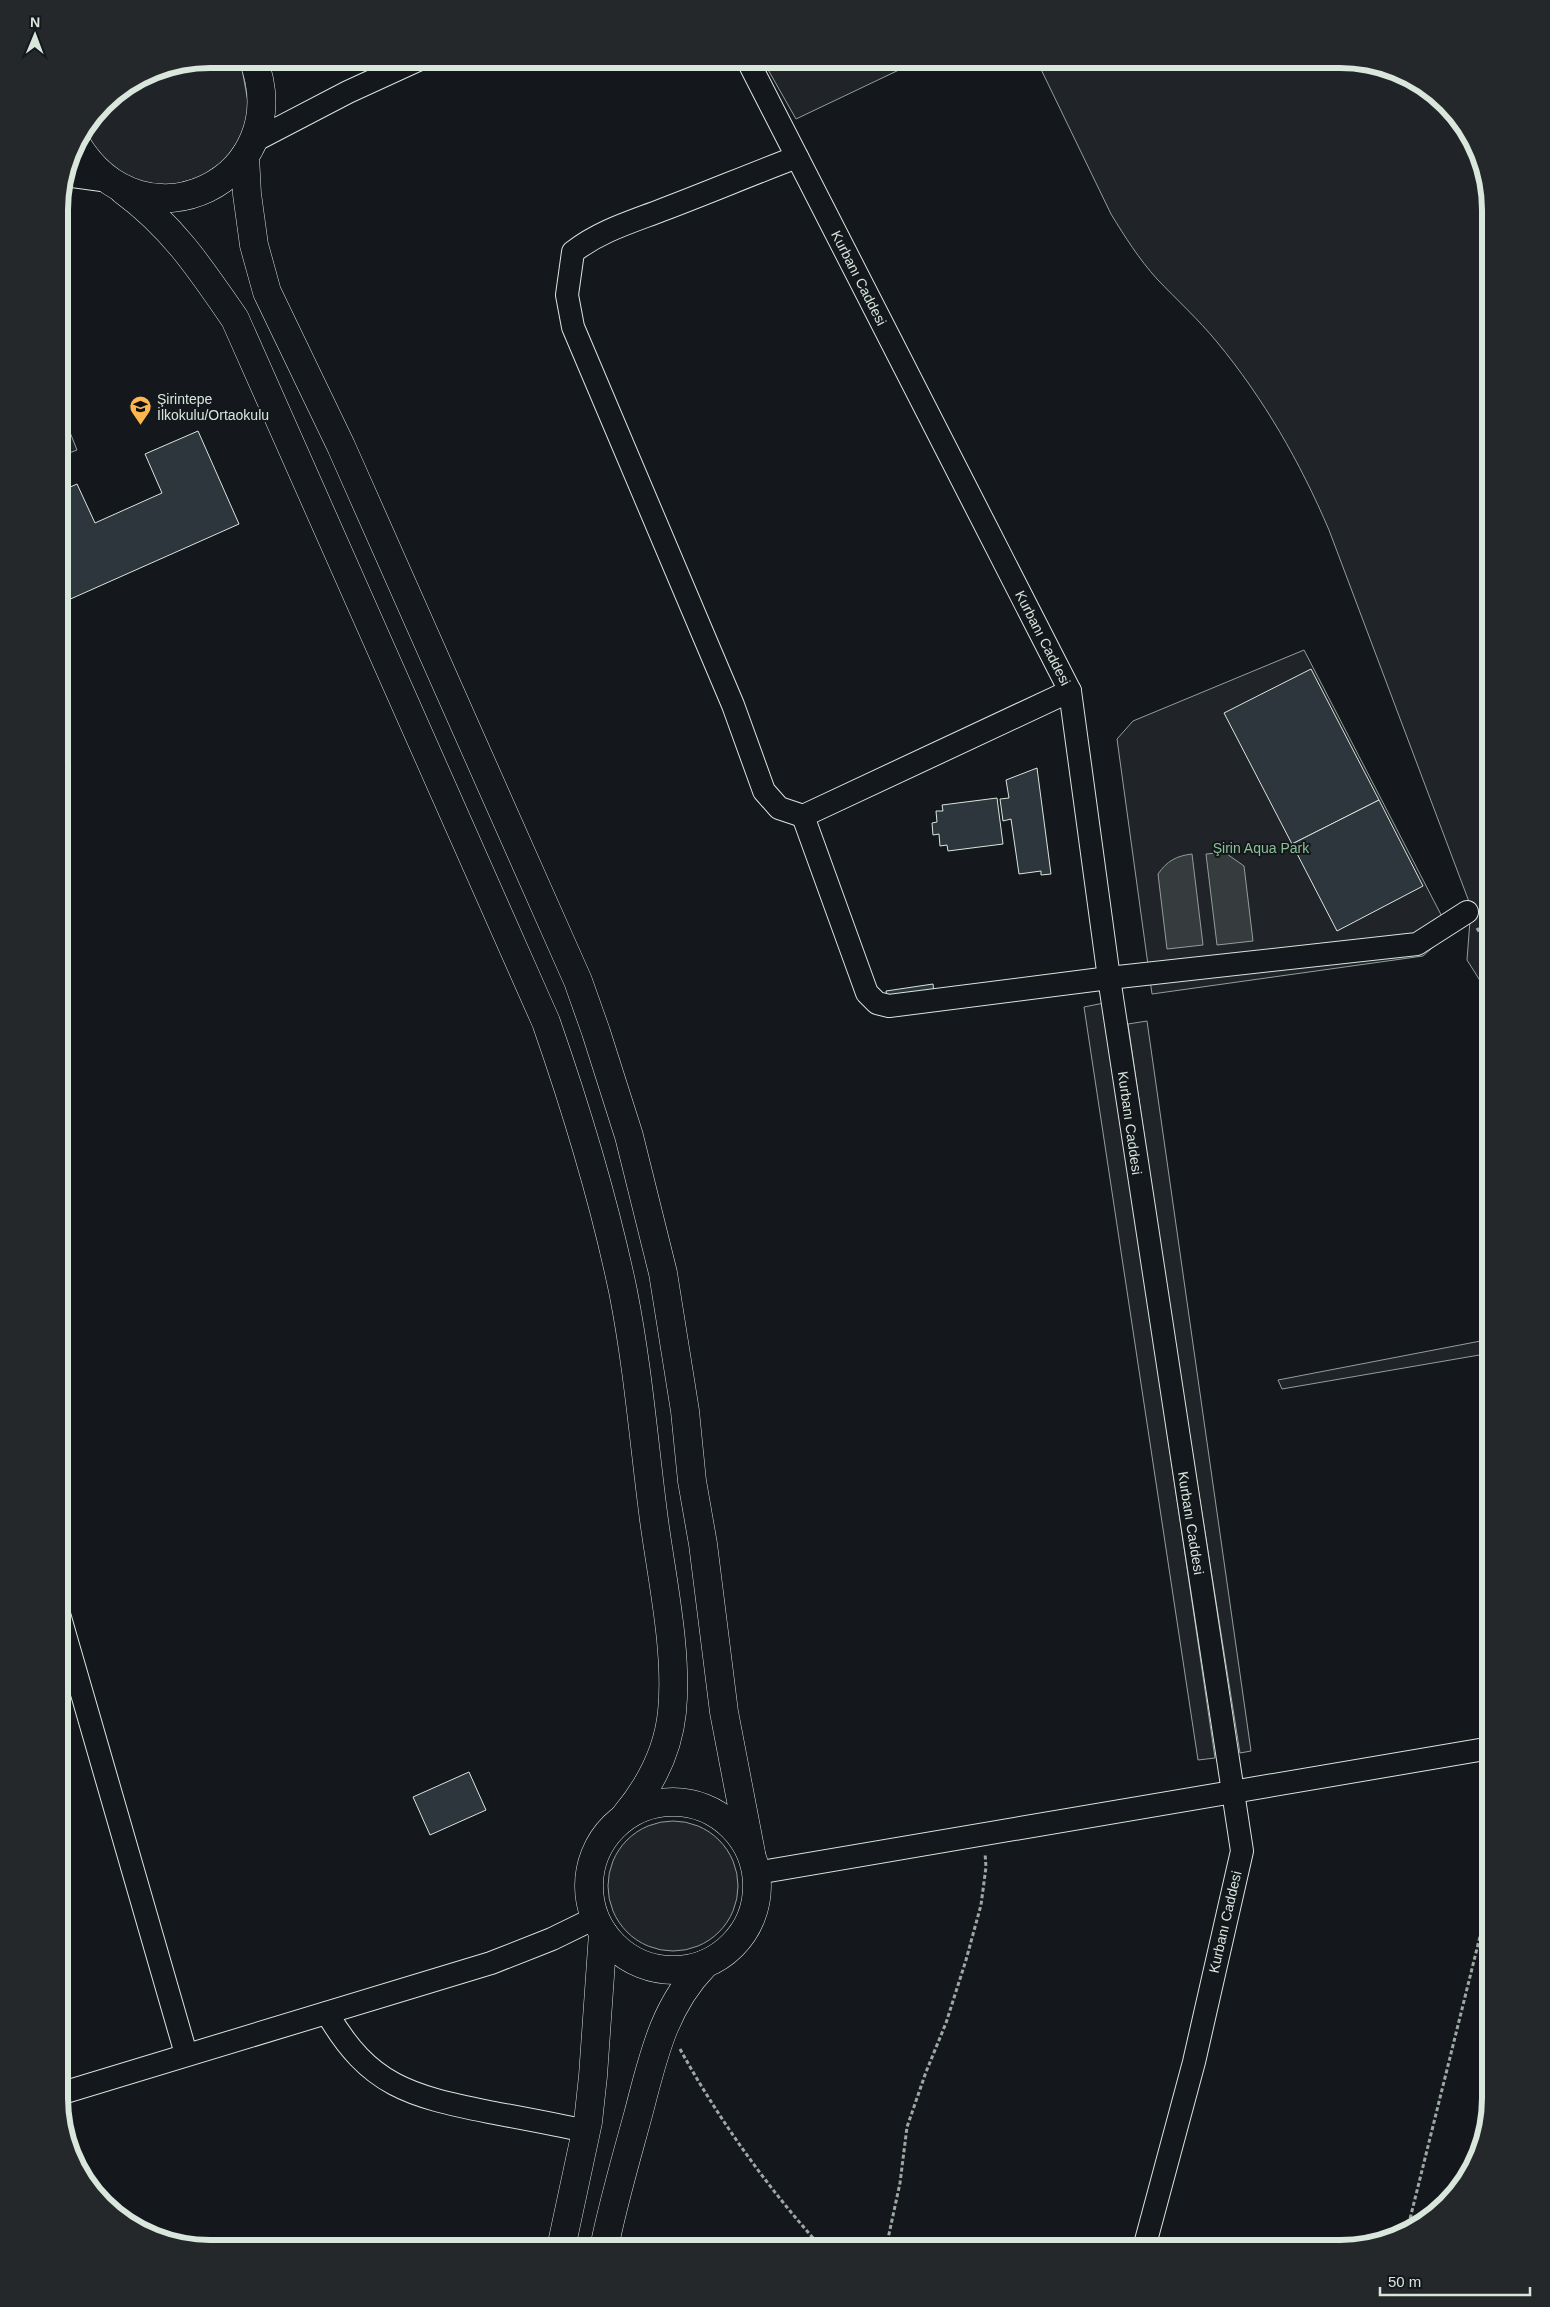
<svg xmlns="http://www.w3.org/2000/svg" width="1550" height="2307" font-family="Helvetica,sans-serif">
	<rect width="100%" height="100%" fill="#14181c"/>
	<!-- green -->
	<g fill="#202428" stroke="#939e99">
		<path d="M209 59H238L241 64 249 107 242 136 225 160 201 177 172 185 143 183 116 171 87 138 84 130 103 103 152 70Z"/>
		<path d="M762 59H922L796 119Z"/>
		<path d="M1036 59H1351L1424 84 1471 134 1491 209V998L1467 960 1471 907 1329 530C1300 462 1264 399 1217 342 1198 319 1177 300 1157 279 1139 259 1125 237 1111 214Z"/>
		<path d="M60 407 77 450 59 457V408Z"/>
		<path d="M1304 650 1450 932 1423 956 1152 994 1117 739 1133 721Z"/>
		<path d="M1104 1003 1215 1758 1198 1760 1084 1007Z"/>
		<path d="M1147 1021 1251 1751 1240 1753 1166 1286 1128 1024Z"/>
		<path d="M1491 1339V1353L1282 1389 1278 1380Z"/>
		<circle cx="673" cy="1886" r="65"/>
	</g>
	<!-- water -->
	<g fill="#363b3e" stroke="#939e99">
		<path d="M1217 853 1227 854 1244 866 1253 941 1217 945 1206 854Z"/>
		<path d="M1192 854 1203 945 1167 949 1158 874C1167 861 1176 856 1192 854Z"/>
	</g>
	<!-- building -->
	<g fill="#2c363c" stroke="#d8e6dc">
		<path d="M198 431 239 524 66 601 59 585V492L77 484 95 523 162 493 145 454Z"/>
		<path d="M1311 669 1379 800 1292 844 1224 713Z"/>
		<path d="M1037 768 1051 874 1041 875V871L1019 874 1011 819 1003 821 1000 799 1009 798 1006 780Z"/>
		<path d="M997 798 1003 844 948 851 947 845 940 846 939 834 933 835 932 823 937 822 936 811H943L942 805Z"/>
		<path d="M1379 800 1423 886 1337 931 1292 844Z"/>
		<path d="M933 984 935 1004 889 1011 886 991Z"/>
		<path d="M469 1772 486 1810 430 1835 413 1797Z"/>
	</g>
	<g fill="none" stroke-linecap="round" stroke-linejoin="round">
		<defs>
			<g id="minor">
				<path d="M747 59 1070 691 1109 978 1242 1851 1194 2062 1144 2248"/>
				<path d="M254 141 348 92 420 59"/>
				<path d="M797 157C752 174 707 193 662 210 631 222 600 231 573 252L567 295 573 327 733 705 764 791 779 808 803 816"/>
				<path d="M65 175 109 181"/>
				<path d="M1070 691 803 816 867 993 877 1003 889 1006 1109 978 1417 944 1467 912"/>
				<path d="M59 1614 186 2054"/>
				<path d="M756 1873 1491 1748"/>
				<path d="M327 2013C369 2086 410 2096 489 2112 521 2118 554 2124 586 2131"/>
				<path d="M59 2094 491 1963 552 1939 595 1918"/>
			</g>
			<g id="highway">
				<path d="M76 143C143 256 299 179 253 59"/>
				<path d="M245 156 247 194 254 245 267 292 341 446 578 981 596 1032 629 1136 663 1273 685 1411 692 1481 703 1544 724 1712 751 1853"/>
				<path d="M123 190C173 227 200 268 235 319L546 1022C577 1111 604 1200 623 1291 638 1367 644 1444 654 1520 662 1580 678 1652 672 1712 668 1752 650 1786 625 1816"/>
				<circle cx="673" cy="1886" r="84"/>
				<path d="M561 2248 588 2122 593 2076 603 1933"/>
				<path d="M604 2248C613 2203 626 2159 638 2115 653 2058 663 2007 705 1964"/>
			</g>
		</defs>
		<!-- minor casing -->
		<use href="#minor" stroke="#d8e6dc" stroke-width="24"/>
		<!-- highway casing -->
		<use href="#highway" stroke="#d8e6dc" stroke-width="29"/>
		<!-- path -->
		<g stroke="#9da8a2" stroke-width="3" stroke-dasharray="4 2.5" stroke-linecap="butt">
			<path d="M1477 928 1491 952"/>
			<path d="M680 2049C719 2120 767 2187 822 2248"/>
			<path d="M1407 2231 1491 1892"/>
			<path d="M886 2248 900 2183 907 2127 926 2072 946 2023 966 1960 981 1905 986 1867 985 1853"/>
		</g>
		<!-- minor -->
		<use href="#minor" stroke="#14181c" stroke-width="22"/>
		<!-- highway -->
		<use href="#highway" stroke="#14181c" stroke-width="28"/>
	</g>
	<!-- icons -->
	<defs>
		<symbol id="school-pin" viewBox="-11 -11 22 30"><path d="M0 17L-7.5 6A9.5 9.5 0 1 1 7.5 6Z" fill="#ffb74d" stroke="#14181c"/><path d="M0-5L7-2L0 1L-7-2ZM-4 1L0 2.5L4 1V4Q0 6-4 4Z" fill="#111"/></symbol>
	</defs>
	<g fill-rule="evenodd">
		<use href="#school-pin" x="128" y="394" width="25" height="34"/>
	</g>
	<g text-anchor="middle" stroke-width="4" stroke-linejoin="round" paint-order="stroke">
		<!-- street labels -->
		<g font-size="14" fill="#d8e6dc" stroke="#14181c">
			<text transform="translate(859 278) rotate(63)" y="5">Kurbanı Caddesi</text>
			<text transform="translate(1043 638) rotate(63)" y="5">Kurbanı Caddesi</text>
			<text transform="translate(1130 1123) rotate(82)" y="5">Kurbanı Caddesi</text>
			<text transform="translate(1191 1523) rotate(81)" y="5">Kurbanı Caddesi</text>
			<text transform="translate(1225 1922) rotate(-77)" y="5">Kurbanı Caddesi</text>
		</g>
		<!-- poi labels -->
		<g font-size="14" fill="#d8e6dc" stroke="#14181c" text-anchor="start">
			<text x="157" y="404">Şirintepe<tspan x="157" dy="16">İlkokulu/Ortaokulu</tspan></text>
		</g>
		<!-- park labels -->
		<g font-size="14" fill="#8ac095" stroke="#14181c">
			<text x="1261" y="853">Şirin Aqua Park</text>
		</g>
	</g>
	<!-- crop -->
	<path d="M0 0H1550V2307H0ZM210 68H1340A142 142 0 0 1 1482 210V2098A142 142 0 0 1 1340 2240H210A142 142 0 0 1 68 2098V210A142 142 0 0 1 210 68Z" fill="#24282b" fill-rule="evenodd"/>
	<path fill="none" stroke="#d8e6dc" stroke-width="6" d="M210 68H1340A142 142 0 0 1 1482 210V2098A142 142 0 0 1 1340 2240H210A142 142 0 0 1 68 2098V210A142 142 0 0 1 210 68Z"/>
	<!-- north arrow -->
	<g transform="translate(35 35) rotate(1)" stroke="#14181c" stroke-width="4" paint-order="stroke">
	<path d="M0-4L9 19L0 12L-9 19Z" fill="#d8e6dc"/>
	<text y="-8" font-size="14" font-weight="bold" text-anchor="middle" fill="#d8e6dc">N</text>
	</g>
	<!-- scale -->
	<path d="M1380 2287v8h150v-8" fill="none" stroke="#d8e6dc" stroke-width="2.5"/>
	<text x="1388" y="2287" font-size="15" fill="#d8e6dc" stroke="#14181c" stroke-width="4" paint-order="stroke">50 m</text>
</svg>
